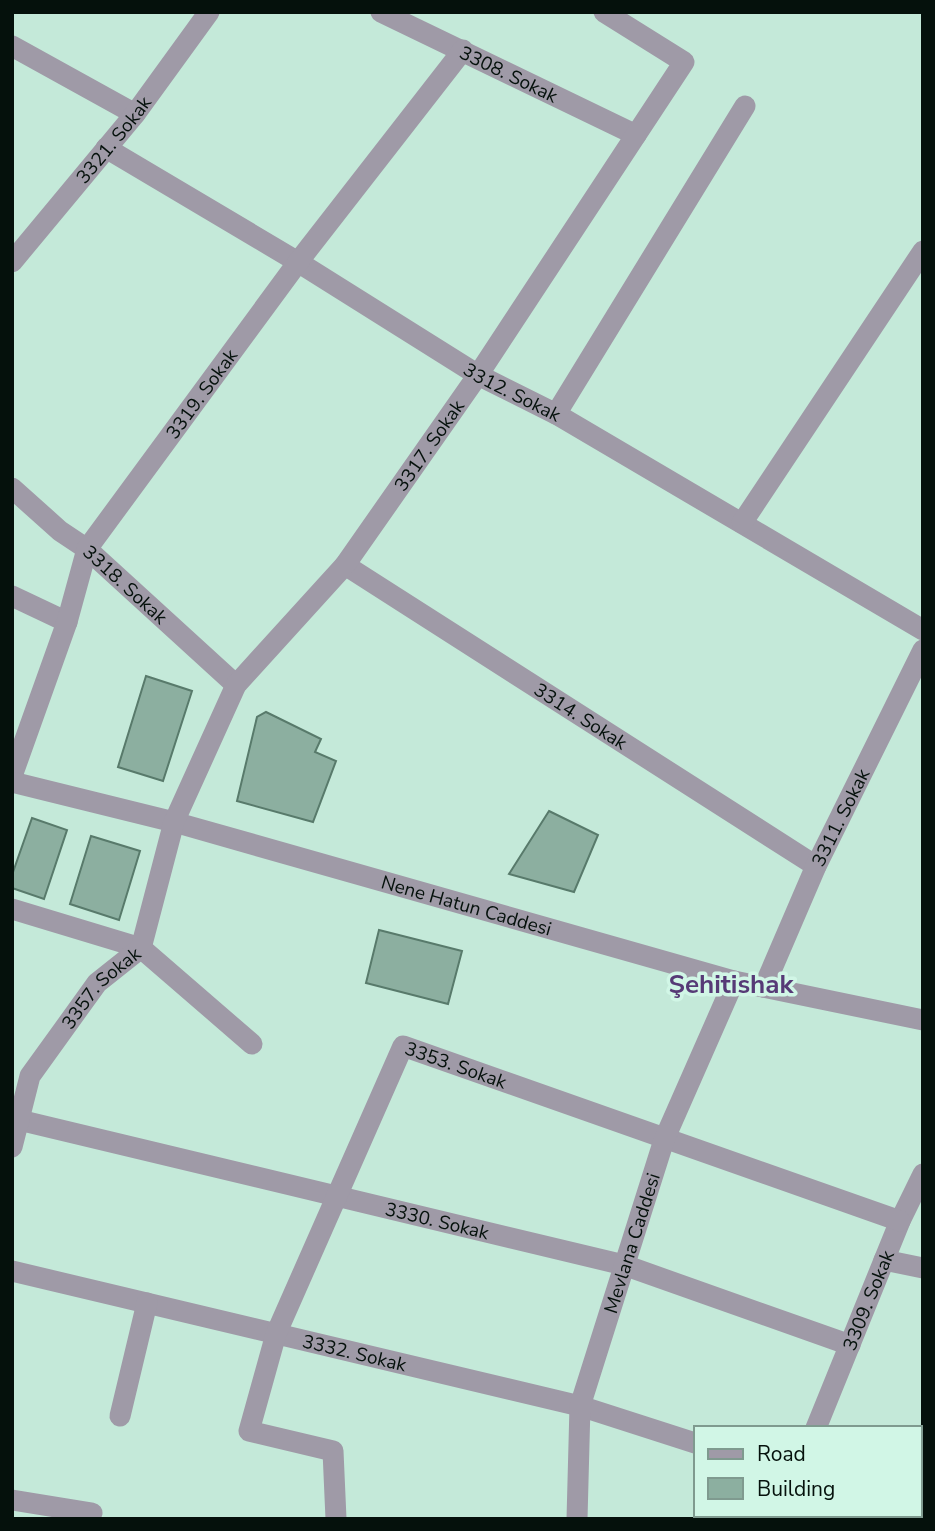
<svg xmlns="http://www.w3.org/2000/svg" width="935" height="1531" font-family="'Nunito Sans',sans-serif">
	<rect width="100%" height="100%" fill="#c4e9d9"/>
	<!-- building -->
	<g fill="#8cafa0" stroke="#587a6b" stroke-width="2">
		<path d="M146 676 192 691 163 781 118 767Z"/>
		<path d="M266 712 321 739 315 752 336 761 313 822 237 801 257 717Z"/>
		<path d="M549 811 598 835 574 892 509 874Z"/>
		<path d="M32 818 67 830 44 899 12 888V875Z"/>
		<path d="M91 836 140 851 119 920 70 904Z"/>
		<path d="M379 930 462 951 448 1004 366 983Z"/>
	</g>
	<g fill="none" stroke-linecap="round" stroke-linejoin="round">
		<!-- minor -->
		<g stroke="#9f9aa7" stroke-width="21">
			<path id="s1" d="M381 12 636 135"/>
			<path d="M12 46 135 114"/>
			<path id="s2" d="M106 148 298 262 478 375 556 414 923 630"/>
			<path id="s3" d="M12 262 135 114 209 12"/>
			<path d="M556 414 745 106"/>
			<path id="s4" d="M12 488 60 531 87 549 236 685"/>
			<path d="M742 523 923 251"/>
			<path id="s5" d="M345 565 816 866"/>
			<path d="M12 596 67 622"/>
			<path id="s6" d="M12 776 67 622 87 549 298 262 463 50"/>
			<path id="s7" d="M12 782 174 822 734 981 923 1020"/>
			<path d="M12 909 141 948 252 1044"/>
			<path id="s8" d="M764 987 816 866 923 650"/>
			<path id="s9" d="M19 1120 624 1265 850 1345"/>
			<path id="s10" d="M12 1147 30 1076 97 983 141 948 174 822 236 685 345 565 478 375 684 62 604 12"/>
			<path d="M884 1260 923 1268"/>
			<path id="s11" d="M12 1271 580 1406 695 1443"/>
			<path d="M120 1416 147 1303"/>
			<path id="s12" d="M816 1428 900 1221 923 1174"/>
			<path d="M12 1500 92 1513"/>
			<path id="s13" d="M336 1519 333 1451 249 1431 276 1334 403 1046 900 1221"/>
			<path id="s14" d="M577 1519 580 1406 664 1140 734 981"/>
			<path d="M779 1519 780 1515"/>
		</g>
	</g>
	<g text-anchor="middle" stroke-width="7" stroke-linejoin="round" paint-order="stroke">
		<!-- street labels -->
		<g font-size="19" fill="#05110c" stroke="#d1f6e6">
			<text dy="7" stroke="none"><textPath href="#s1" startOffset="142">3308. Sokak</textPath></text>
			<text dy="7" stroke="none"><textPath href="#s3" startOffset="159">3321. Sokak</textPath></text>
			<text dy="7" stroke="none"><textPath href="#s2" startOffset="474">3312. Sokak</textPath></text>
			<text dy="7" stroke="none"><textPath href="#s6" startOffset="432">3319. Sokak</textPath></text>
			<text dy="7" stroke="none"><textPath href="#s10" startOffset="833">3317. Sokak</textPath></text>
			<text dy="7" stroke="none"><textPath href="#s4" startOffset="149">3318. Sokak</textPath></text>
			<text dy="7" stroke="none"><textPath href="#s5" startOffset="280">3314. Sokak</textPath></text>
			<text dy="7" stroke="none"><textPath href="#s8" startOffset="186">3311. Sokak</textPath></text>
			<text dy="7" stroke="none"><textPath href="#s7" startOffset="471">Nene Hatun Caddesi</textPath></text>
			<text dy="7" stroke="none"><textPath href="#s10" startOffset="187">3357. Sokak</textPath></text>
			<text dy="7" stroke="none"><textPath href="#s13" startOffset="626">3353. Sokak</textPath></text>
			<text dy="7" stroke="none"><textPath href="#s9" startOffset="430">3330. Sokak</textPath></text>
			<text dy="7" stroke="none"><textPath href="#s14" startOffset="284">Mevlana Caddesi</textPath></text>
			<text dy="7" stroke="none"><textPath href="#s12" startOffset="138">3309. Sokak</textPath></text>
			<text dy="7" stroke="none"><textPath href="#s11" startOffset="352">3332. Sokak</textPath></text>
		</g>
		<!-- district labels -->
		<g font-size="26" font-weight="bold" fill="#563a76" stroke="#d1f6e6">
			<text x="731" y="993">Şehitishak</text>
		</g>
	</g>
	<!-- border -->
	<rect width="935" height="1531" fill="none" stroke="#05110c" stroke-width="28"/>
	<!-- legend -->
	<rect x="694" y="1426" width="228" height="91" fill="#d1f6e6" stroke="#7f9a8f" stroke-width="2"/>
	<rect x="708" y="1449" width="35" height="10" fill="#9f9aa7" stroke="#7f9a8f" stroke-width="2"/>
	<text x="757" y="1461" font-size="21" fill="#05110c">Road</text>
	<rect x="708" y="1478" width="35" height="21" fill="#8cafa0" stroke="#7f9a8f" stroke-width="2"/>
	<text x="757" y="1496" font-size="21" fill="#05110c">Building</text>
</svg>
